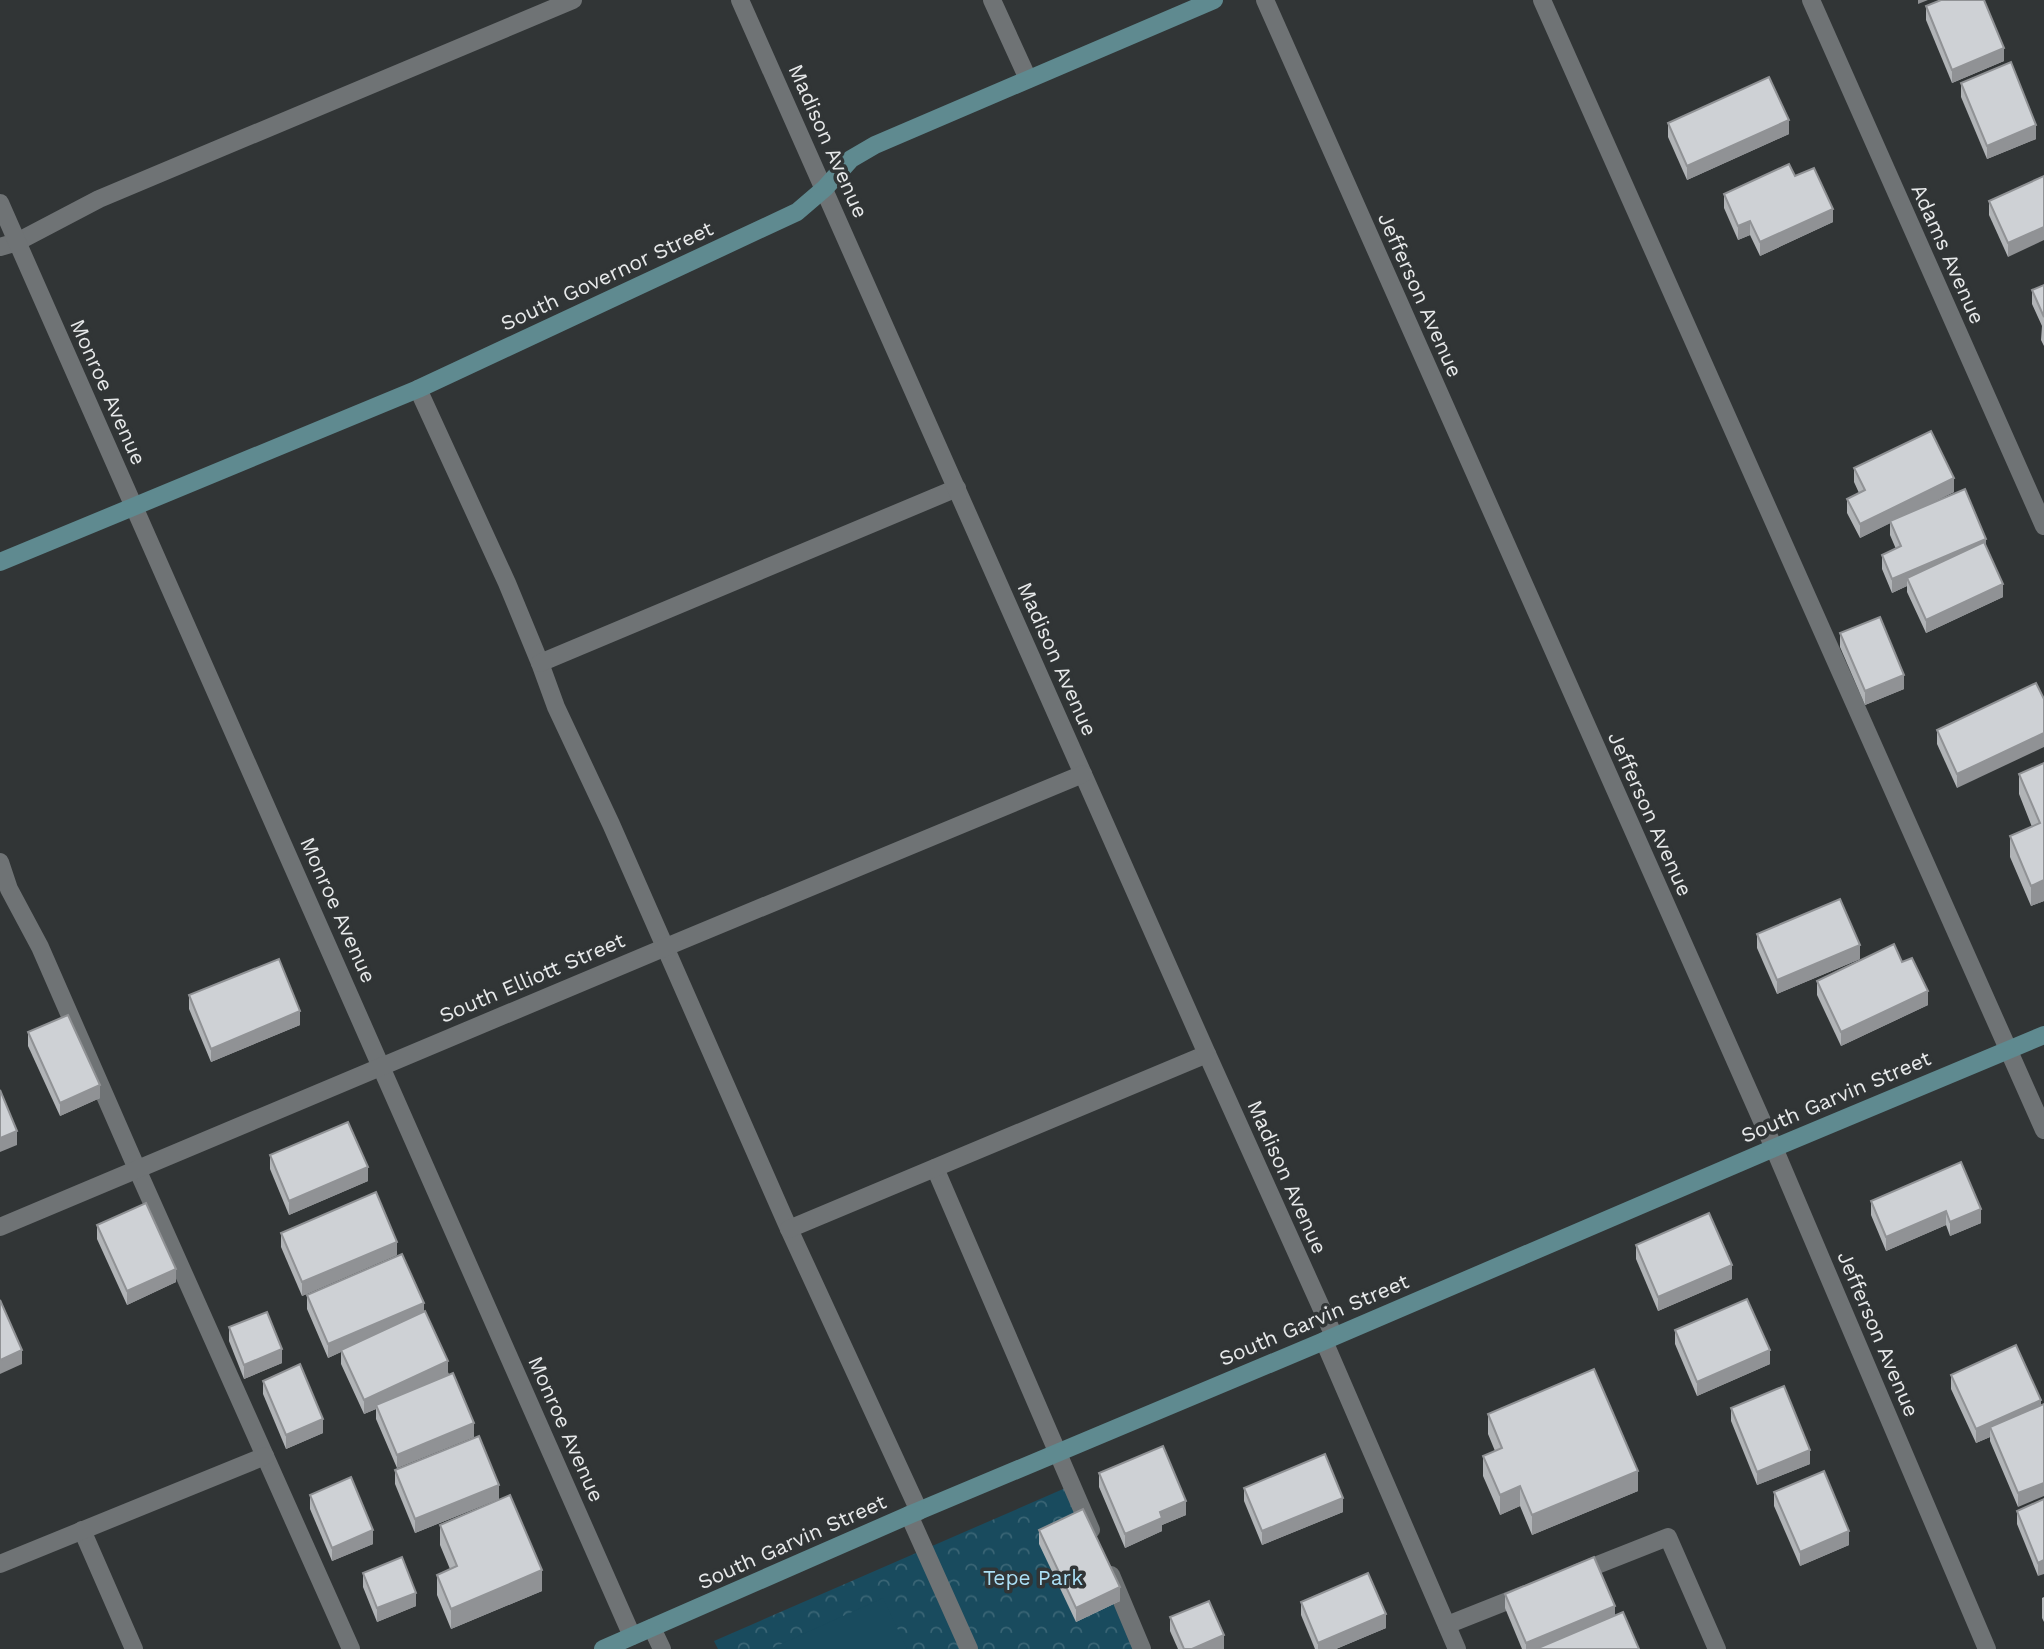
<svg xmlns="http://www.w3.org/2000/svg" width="2044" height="1649" font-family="'Work Sans',sans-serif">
	<defs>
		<pattern id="park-crowns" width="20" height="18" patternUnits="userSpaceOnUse" patternTransform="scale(1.75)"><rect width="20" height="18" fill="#194b5e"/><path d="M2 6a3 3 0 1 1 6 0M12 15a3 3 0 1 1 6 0" fill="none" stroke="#3a6575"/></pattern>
	</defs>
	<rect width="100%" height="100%" fill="#313536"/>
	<!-- park -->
	<path fill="url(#park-crowns)" d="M1070 1486 1141 1649H718L714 1641Z"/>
	<!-- pitch -->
	<path fill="#194b5e" d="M883 1598 907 1649H770Z"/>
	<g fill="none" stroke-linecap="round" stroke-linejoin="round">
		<!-- lane -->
		<g stroke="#6f7375" stroke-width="18">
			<path d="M992 0 1028 79"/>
			<path d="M1542 0 2044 1130"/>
			<path d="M0 247 17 242 99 199 573 0"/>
			<path d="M418 389 507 583 540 663 556 707 611 824 789 1229 919 1511"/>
			<path d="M540 663 957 488"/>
			<path d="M0 862 9 889 40 947 137 1169 351 1649"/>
			<path d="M935 1168 1091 1530"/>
			<path d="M789 1229 1207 1054"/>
			<path d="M909 1515 969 1649"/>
			<path d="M82 1530 134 1649"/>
			<path d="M0 1564 265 1456"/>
			<path d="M1577 1573 1668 1537 1717 1649"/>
			<path d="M1111 1575 1142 1649"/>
			<path d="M1447 1625 1525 1594"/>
		</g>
		<!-- street -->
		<g stroke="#6f7375" stroke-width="18">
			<path d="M740 0 1207 1054 1334 1336"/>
			<path d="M1265 0 1774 1148 1987 1649"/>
			<path d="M1811 0 2044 526"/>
			<path d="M0 203 632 1636"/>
			<path d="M0 1227 666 947 1083 774"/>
			<path d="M1324 1341 1457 1649"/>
			<path d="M652 1628 662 1649"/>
		</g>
		<!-- secondary -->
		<g stroke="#5f8a90" stroke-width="18">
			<path d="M0 562 418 389 797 212 825 188 851 159 875 145 1214 0"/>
			<path d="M603 1649 909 1515 1324 1341 1774 1148 2044 1035"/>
		</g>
	</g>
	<!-- wall -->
	<g fill="#b1b4b7">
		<path d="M1926 6 2004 61 1952 83 1926 20Z"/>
		<path d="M1961 83 2036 139 1987 159 1961 97Z"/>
		<path d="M1668 123 1789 134 1687 180 1668 137Z"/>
		<path d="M1795 176 1833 222 1760 256 1750 235 1738 240 1724 208V194Z"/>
		<path d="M2044 176 2008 257 1989 215V201Z"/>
		<path d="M2044 285V346L2041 340 2042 326 2032 304V290Z"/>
		<path d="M1854 468 1954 492 1918 509 1986 546 2003 597 1926 633 1907 592V586L1892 593 1882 569V555L1896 549 1890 535V523L1860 538 1847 513V499L1859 493 1854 482Z"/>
		<path d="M1840 633 1904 689 1865 705 1840 647Z"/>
		<path d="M2036 683 1957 788 1937 744V730Z"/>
		<path d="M2044 763V901L2031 906 2010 857V836L2032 827 2019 794V774Z"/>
		<path d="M1757 934 1860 959 1777 994 1757 948Z"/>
		<path d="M1902 962 1928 1005 1841 1046 1817 995V981Z"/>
		<path d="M189 995 300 1025 211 1062 189 1009Z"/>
		<path d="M28 1032 100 1098 60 1116 28 1046Z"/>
		<path d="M270 1155 368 1181 289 1215 270 1169Z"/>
		<path d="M1961 1162 1981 1223 1950 1236 1946 1225 1886 1251 1871 1215V1201Z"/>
		<path d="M97 1225 176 1282 127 1305 97 1239Z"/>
		<path d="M281 1233 397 1255 302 1296 281 1247Z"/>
		<path d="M1636 1245 1732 1279 1658 1311 1636 1259Z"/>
		<path d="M307 1295 424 1312 474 1437 397 1468 376 1419V1409L364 1414 341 1364V1352L328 1358 307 1309Z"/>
		<path d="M229 1327 282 1363 244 1379 229 1341Z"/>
		<path d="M1675 1330 1770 1364 1697 1396 1675 1344Z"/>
		<path d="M1951 1375 2041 1400 2018 1507 1990 1441V1437L1976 1443 1951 1389Z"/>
		<path d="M263 1381 323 1433 286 1449 263 1394Z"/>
		<path d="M1731 1408 1810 1464 1757 1485 1731 1421Z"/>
		<path d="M1488 1414 1638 1491 1532 1535 1520 1506 1500 1515 1483 1476V1456L1495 1451 1488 1434Z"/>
		<path d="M395 1470 499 1499 415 1533 395 1484Z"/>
		<path d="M1099 1473 1186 1515 1162 1525V1531L1125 1548 1099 1487Z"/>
		<path d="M1244 1488 1343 1512 1262 1545 1244 1501Z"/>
		<path d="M1774 1492 1849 1545 1800 1566 1774 1506Z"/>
		<path d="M310 1495 373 1544 332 1561 310 1509Z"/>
		<path d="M2044 1499 2038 1576 2017 1524V1511Z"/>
		<path d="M440 1525 542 1591 451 1629 437 1595V1575L450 1569 440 1545Z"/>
		<path d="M1039 1530 1120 1601 1076 1622 1039 1544Z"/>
		<path d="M363 1573 416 1606 377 1622 363 1587Z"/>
		<path d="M1505 1594 1615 1616 1639 1649H1522L1505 1608Z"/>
		<path d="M2044 1597V1622L2042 1618V1598Z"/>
		<path d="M1301 1602 1386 1628 1336 1649H1315L1301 1615Z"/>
		<path d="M1170 1617 1224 1649H1178L1170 1631Z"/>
	</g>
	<!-- shaded-wall -->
	<g fill="#909295">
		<path d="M1918 0H1928L1918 4Z"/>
		<path d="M2004 48V61L1952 83V70Z"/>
		<path d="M1789 120V134L1687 180V166Z"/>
		<path d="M2036 125V139L1987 159V146Z"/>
		<path d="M1833 209V222L1760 256V242Z"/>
		<path d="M1750 221V235L1738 240V226Z"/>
		<path d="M2044 227V240L2008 257V243Z"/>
		<path d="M1954 478V492L1860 538V524Z"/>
		<path d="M1986 539V552L1907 578V586L1892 593V579Z"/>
		<path d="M2003 584V597L1926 633V620Z"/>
		<path d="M1904 675V689L1865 705V691Z"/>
		<path d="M2044 733V747L1957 788V774Z"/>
		<path d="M2044 880V901L2031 906V886Z"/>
		<path d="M1860 945V959L1777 994V980Z"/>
		<path d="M1928 991V1005L1841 1046V1032Z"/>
		<path d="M300 1011V1025L211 1062V1049Z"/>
		<path d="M100 1085V1098L60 1116V1103Z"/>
		<path d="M17 1131V1145L0 1152V1138Z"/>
		<path d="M368 1167V1181L289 1215V1201Z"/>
		<path d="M1981 1209V1223L1950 1236V1222Z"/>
		<path d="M1946 1211V1225L1886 1251V1237Z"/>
		<path d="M397 1242V1255L302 1296V1282Z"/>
		<path d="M1732 1265V1279L1658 1311V1297Z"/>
		<path d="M176 1269V1282L127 1305V1291Z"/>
		<path d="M424 1303V1317L341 1350V1352L328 1358V1344Z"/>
		<path d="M282 1349V1363L244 1379V1365Z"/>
		<path d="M22 1350V1364L0 1374V1360Z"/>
		<path d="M1770 1350V1364L1697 1396V1382Z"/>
		<path d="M448 1361V1375L376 1405V1409L364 1414V1400Z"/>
		<path d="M2041 1400V1414L1990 1427V1437L1976 1443V1429Z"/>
		<path d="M323 1419V1433L286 1449V1435Z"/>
		<path d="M474 1423V1437L397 1468V1455Z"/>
		<path d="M1810 1450V1464L1757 1485V1472Z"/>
		<path d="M1638 1471V1491L1532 1535V1515Z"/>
		<path d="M2044 1483V1496L2018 1507V1493Z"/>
		<path d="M499 1485V1499L415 1533V1519Z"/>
		<path d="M1520 1486V1506L1500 1515V1495Z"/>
		<path d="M1343 1498V1512L1262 1545V1531Z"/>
		<path d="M1186 1501V1515L1162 1525V1531L1125 1548V1534L1160 1512Z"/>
		<path d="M373 1530V1544L332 1561V1548Z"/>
		<path d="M1849 1531V1545L1800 1566V1552Z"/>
		<path d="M2044 1560V1574L2038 1576V1563Z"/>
		<path d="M542 1570V1591L451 1629V1609Z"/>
		<path d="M1120 1587V1601L1076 1622V1608Z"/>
		<path d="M416 1593V1606L377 1622V1608Z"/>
		<path d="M1615 1606V1619L1545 1649H1526V1643Z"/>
		<path d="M1386 1614V1628L1336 1649H1318V1643Z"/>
		<path d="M1224 1635V1649H1192Z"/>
	</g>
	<!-- building -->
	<g fill="#ced1d5" stroke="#909295" stroke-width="2">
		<path d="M1941 0H1984L2004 48 1952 70 1926 6Z"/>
		<path d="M2011 62 2036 125 1987 146 1961 83Z"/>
		<path d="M1769 77 1789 120 1687 166 1668 123Z"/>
		<path d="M1789 164 1795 176 1814 168 1833 209 1760 242 1750 221 1738 226 1724 194Z"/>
		<path d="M2044 176V227L2008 243 1989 201Z"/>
		<path d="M2044 285V317L2032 290Z"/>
		<path d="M1931 431 1954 478 1860 524 1847 499 1865 490 1854 468Z"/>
		<path d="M1965 489 1986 539 1892 579 1882 555 1901 546 1890 521Z"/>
		<path d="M1984 542 2003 584 1926 620 1907 578Z"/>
		<path d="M1880 617 1904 675 1865 691 1840 633Z"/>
		<path d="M2036 683 2044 699V733L1957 774 1937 730Z"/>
		<path d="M2044 763V880L2031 886 2010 836 2040 823 2019 774Z"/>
		<path d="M1840 899 1860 945 1777 980 1757 934Z"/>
		<path d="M1894 944 1902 962 1912 958 1928 991 1841 1032 1817 981Z"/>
		<path d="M279 959 300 1011 211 1049 189 995Z"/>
		<path d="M68 1015 100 1085 60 1103 28 1032Z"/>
		<path d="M0 1090 17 1131 0 1138Z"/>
		<path d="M348 1122 368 1167 289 1201 270 1155Z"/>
		<path d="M1961 1162 1981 1209 1950 1222 1946 1211 1886 1237 1871 1201Z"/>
		<path d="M376 1192 397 1242 302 1282 281 1233Z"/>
		<path d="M146 1203 176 1269 127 1291 97 1225Z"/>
		<path d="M1709 1213 1732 1265 1658 1297 1636 1245Z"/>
		<path d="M402 1254 424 1303 328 1344 307 1295Z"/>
		<path d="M1747 1299 1770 1350 1697 1382 1675 1330Z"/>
		<path d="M0 1300 22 1350 0 1360Z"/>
		<path d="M425 1311 448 1361 364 1400 341 1350Z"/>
		<path d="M267 1312 282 1349 244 1365 229 1327Z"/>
		<path d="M2016 1345 2041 1400 1976 1429 1951 1375Z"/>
		<path d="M300 1364 323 1419 286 1435 263 1381Z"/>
		<path d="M1594 1369 1638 1471 1532 1515 1520 1486 1500 1495 1483 1456 1502 1448 1488 1414Z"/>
		<path d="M453 1373 474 1423 397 1455 376 1405Z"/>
		<path d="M1784 1386 1810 1450 1757 1472 1731 1408Z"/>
		<path d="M2044 1404V1483L2018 1493 1990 1427Z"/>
		<path d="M479 1436 499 1485 415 1519 395 1470Z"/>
		<path d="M1163 1446 1186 1501 1160 1512 1162 1518 1125 1534 1099 1473Z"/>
		<path d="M1325 1454 1343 1498 1262 1531 1244 1488Z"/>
		<path d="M1824 1471 1849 1531 1800 1552 1774 1492Z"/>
		<path d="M351 1477 373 1530 332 1548 310 1495Z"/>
		<path d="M510 1495 542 1570 451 1609 437 1575 457 1566 440 1525Z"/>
		<path d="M2044 1499V1560L2038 1563 2017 1511Z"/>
		<path d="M1083 1509 1120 1587 1076 1608 1039 1530Z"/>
		<path d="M402 1557 416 1593 377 1608 363 1573Z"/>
		<path d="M1594 1557 1615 1606 1526 1643 1505 1594Z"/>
		<path d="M1368 1573 1386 1614 1318 1643 1301 1602Z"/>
		<path d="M1209 1601 1224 1635 1192 1649H1184L1170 1617Z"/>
		<path d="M1623 1612 1639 1649H1536Z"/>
	</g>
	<g text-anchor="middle" stroke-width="7" stroke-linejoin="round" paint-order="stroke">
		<!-- street labels -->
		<g font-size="21" fill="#e7e9ea" stroke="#313536">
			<text transform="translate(828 141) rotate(66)" y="7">Madison Avenue</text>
			<text transform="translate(1948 254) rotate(66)" y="7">Adams Avenue</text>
			<text transform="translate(607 276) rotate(-25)" y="7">South Governor Street</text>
			<text transform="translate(1420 295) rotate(66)" y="7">Jefferson Avenue</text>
			<text transform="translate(108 392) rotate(66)" y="7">Monroe Avenue</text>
			<text transform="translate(1057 659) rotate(66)" y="7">Madison Avenue</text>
			<text transform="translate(1650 814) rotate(66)" y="7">Jefferson Avenue</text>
			<text transform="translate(338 910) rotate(66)" y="7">Monroe Avenue</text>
			<text transform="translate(532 978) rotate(-23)" y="7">South Elliott Street</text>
			<text transform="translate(1836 1097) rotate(-23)" y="7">South Garvin Street</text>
			<text transform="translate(1287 1177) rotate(66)" y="7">Madison Avenue</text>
			<text transform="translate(1314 1320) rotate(-23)" y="7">South Garvin Street</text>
			<text transform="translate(1878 1334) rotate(67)" y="7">Jefferson Avenue</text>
			<text transform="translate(566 1429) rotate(66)" y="7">Monroe Avenue</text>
			<text transform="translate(792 1542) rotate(-24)" y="7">South Garvin Street</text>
		</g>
		<!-- park labels -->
		<g font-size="21" fill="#abdff5" stroke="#313536">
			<text x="1033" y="1585">Tepe Park</text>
		</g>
	</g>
</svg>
